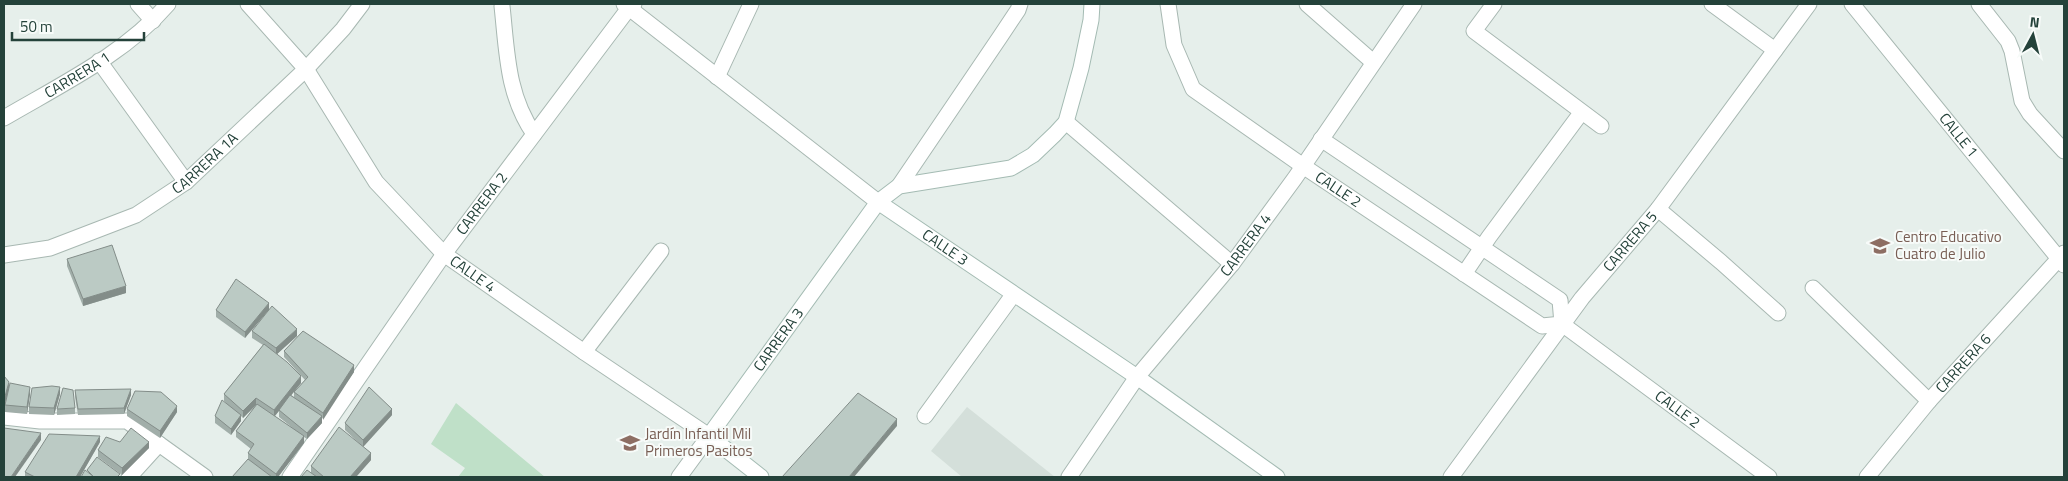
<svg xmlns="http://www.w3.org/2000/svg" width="2068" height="481" font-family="'Titillium Web',sans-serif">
	<rect width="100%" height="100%" fill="#e6efeb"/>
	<!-- built -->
	<path fill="#d4dfda" d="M967 407 1055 477H962L931 451Z"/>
	<!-- green -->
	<path fill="#bfe0c8" d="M456 403 545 477H458L465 468 431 444Z"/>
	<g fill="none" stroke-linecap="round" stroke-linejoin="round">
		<defs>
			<g id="street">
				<path d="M138 4 153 21"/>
				<path id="s1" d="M248 4 306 69 376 182 444 254 584 352 709 436 679 477"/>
				<path d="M624 4 878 202"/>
				<path id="s2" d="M1168 4 1174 45 1193 89 1303 166 1542 326 1562 324 1769 477"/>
				<path d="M1307 4 1373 62"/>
				<path d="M1494 4 1474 31 1601 126"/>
				<path d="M1712 4 1775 50"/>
				<path id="s3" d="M1852 4 2064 265"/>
				<path d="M1979 4 2008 41 2012 51 2022 101 2030 114 2064 151"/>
				<path d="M502 6C507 52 507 95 534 134"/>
				<path d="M99 61 186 182"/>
				<path d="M717 77 751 4"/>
				<path id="s4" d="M4 118C60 85 125 54 168 4"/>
				<path d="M1066 122 1232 264"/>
				<path d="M1321 139 1560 300 1562 324"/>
				<path d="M899 186 1000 37 1018 10 1020 4"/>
				<path d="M1658 209 1721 262 1778 313"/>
				<path id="s5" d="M4 255 50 248 136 215 186 182 306 69 343 29 362 4"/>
				<path d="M1464 274 1489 237 1581 113"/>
				<path d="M1813 288 1929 401"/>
				<path d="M584 352 661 251"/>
				<path d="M925 416 1013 295"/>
				<path d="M4 417 40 421H127L205 477"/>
				<path d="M129 477 159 444"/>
				<path id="s6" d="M290 477 444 254 629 8 634 4"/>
				<path id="s7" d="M1069 477 1137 377 1232 264 1295 178 1414 4"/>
				<path id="s8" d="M1451 477 1582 298 1658 209 1809 4"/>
				<path id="s9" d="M1867 477 1929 401 2064 253"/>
			</g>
			<g id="secondary">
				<path id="s10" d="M878 202 1137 377 1277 477"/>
				<path id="s11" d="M761 477 709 436 878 202 899 186 1011 168 1033 155 1055 134 1066 122 1081 68 1091 20 1092 4"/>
			</g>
		</defs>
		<!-- street casing -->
		<use href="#street" stroke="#a8b8b2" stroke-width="17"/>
		<!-- secondary casing -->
		<use href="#secondary" stroke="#a4bbb3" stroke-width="17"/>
		<!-- street -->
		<use href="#street" stroke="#fff" stroke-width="15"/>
		<!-- secondary -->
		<use href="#secondary" stroke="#fff" stroke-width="15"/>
	</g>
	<!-- wall -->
	<g fill="#a1aea9" fill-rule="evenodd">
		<path d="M67 259 126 293 83 306 67 266Z"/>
		<path d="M269 303 245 338 216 317V310Z"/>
		<path d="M252 331 297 336 277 354 301 383 291 395 294 397V392L305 380 284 357V351L354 372 322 419V423L307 439 304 437V443L278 477H272L248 460V453L251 449 236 437V431L256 405 243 418 241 416V421L231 435 215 423V416L228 405 224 401V394L263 345 252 338ZM279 411V417L294 429 275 416Z"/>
		<path d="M4 376 9 387 30 394 27 414 5 412V405L6 398 4 407Z"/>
		<path d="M75 390 131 395 124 414 78 415 75 397Z"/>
		<path d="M60 394 54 415 29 414V407Z"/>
		<path d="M75 408V414L57 415V409Z"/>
		<path d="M127 409 177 412 160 438 127 416Z"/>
		<path d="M392 415 363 447 345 430V423Z"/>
		<path d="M100 442 80 477H25V472Z"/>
		<path d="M120 442 149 448 122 475 98 457V450Z"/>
		<path d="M371 460 356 477H301L311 472V466Z"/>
	</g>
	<!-- shaded-wall -->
	<g fill="#838d89">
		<path d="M126 286V293L83 306V299Z"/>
		<path d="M269 303V310L245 338V332Z"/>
		<path d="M297 329V336L276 355V348Z"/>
		<path d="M354 365V372L323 420V413Z"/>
		<path d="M301 376V383L274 417V410Z"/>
		<path d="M9 382V389L4 407V400Z"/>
		<path d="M30 387V394L27 414V407Z"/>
		<path d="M60 387V394L54 415V408Z"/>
		<path d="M131 389V395L124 414V408Z"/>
		<path d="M256 398V405L243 418V411Z"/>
		<path d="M177 406V412L160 438V431Z"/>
		<path d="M392 409V415L363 447V440Z"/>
		<path d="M241 415V421L231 435V429Z"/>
		<path d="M322 416V423L307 439V433Z"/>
		<path d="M897 419V426L854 477H849Z"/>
		<path d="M41 433V440L15 477H11Z"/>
		<path d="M100 436V442L80 477H76Z"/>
		<path d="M304 436V443L278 477H276V474Z"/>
		<path d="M149 442V448L122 475V468Z"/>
		<path d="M371 453V460L356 477H350Z"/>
	</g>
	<!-- building -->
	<g fill="#bbcac4" stroke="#838d89">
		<path d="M112 245 126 286 83 299 67 259Z"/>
		<path d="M236 279 269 303 245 332 216 310Z"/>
		<path d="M272 306 297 329 276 348 252 331Z"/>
		<path d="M303 331 354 365 323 413 294 392 308 377 284 351Z"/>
		<path d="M264 344 287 362 301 376 274 410 256 398 243 411 224 394Z"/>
		<path d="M4 376 9 382 4 400Z"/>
		<path d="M10 383 30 387 27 407 5 405Z"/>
		<path d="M52 386 60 387 54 408 29 407 32 388Z"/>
		<path d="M369 387 392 409 363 440 345 423Z"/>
		<path d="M63 388 73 390 75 408 57 409Z"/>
		<path d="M131 389 124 408 78 409 75 390Z"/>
		<path d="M135 391 161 392 177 406 160 431 127 409Z"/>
		<path d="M858 393 897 419 849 477H782Z"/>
		<path d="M290 395 322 416 307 433 279 410Z"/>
		<path d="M222 400 241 415 231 429 215 416Z"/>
		<path d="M257 404 304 436 276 474 248 453 254 444 236 431Z"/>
		<path d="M339 427 371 453 350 477H324L311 466Z"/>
		<path d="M4 428 41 433 11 477H4Z"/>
		<path d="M131 428 149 442 122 468 98 450 106 437 120 442Z"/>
		<path d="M49 434 100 436 76 477H35L25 472Z"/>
		<path d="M97 457 120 474 117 477H94L87 470Z"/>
		<path d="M248 459 272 477H232Z"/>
		<path d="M85 470 94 477H81Z"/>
		<path d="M307 470 317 477H301Z"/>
	</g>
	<!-- icons -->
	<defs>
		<symbol id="school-bare" viewBox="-9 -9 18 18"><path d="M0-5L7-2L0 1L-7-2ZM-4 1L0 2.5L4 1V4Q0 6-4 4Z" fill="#8d6e63" stroke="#f7fbf9" stroke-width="2.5" paint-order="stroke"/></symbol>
	</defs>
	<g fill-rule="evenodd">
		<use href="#school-bare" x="1866" y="232" width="28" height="28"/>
		<use href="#school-bare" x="616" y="429" width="28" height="28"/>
	</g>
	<g text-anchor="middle" stroke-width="4" stroke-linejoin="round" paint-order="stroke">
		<!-- street labels -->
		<g font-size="15" fill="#24423a" stroke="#f7fbf9">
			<text dy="5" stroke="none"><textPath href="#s4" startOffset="85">CARRERA 1</textPath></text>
			<text dy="5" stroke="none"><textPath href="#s3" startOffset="169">CALLE 1</textPath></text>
			<text dy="5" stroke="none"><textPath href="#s5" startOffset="225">CARRERA 1A</textPath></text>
			<text dy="5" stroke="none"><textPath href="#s2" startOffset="266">CALLE 2</textPath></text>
			<text dy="5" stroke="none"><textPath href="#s6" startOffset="334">CARRERA 2</textPath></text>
			<text dy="5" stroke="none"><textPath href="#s8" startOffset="296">CARRERA 5</textPath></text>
			<text dy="5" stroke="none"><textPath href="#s7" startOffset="292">CARRERA 4</textPath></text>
			<text dy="5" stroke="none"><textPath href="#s10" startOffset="81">CALLE 3</textPath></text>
			<text dy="5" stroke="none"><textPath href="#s1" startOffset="354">CALLE 4</textPath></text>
			<text dy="5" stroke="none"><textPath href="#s11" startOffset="185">CARRERA 3</textPath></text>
			<text dy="5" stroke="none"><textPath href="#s9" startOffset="149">CARRERA 6</textPath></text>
			<text dy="5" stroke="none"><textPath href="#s2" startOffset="675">CALLE 2</textPath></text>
		</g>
		<!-- education labels -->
		<g font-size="15" fill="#785e54" stroke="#f7fbf9" text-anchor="start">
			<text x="1895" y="242">Centro Educativo<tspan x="1895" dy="17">Cuatro de Julio</tspan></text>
			<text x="645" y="439">Jardín Infantil Mil<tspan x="645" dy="17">Primeros Pasitos</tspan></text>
		</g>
	</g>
	<!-- border -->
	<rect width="2068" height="481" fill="none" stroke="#24423a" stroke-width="10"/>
	<!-- north arrow -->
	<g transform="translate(2033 35) rotate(7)" stroke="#f7fbf9" stroke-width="4" paint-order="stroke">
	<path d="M0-4L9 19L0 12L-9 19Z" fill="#24423a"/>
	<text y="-8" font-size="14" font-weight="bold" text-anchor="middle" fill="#24423a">N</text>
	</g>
	<!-- scale -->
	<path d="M12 32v8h132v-8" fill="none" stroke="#24423a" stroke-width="2.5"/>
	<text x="20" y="32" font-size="15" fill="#24423a" stroke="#f7fbf9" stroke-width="4" paint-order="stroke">50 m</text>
</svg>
